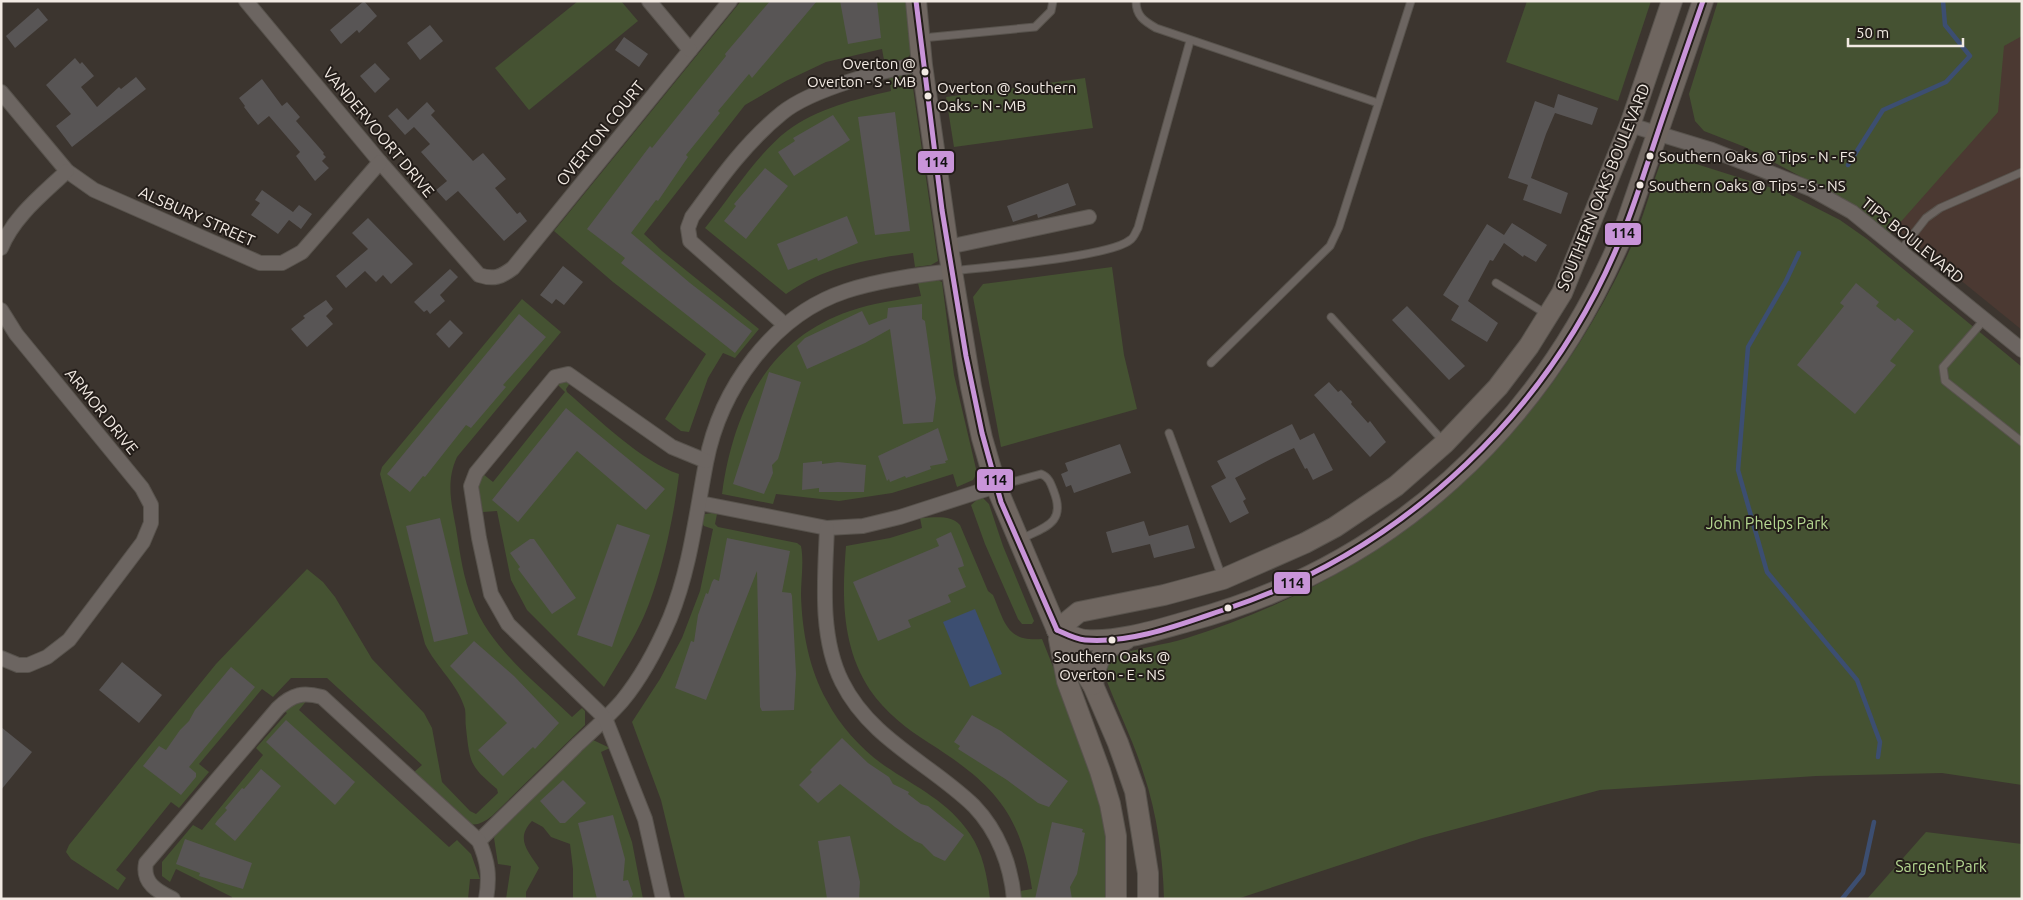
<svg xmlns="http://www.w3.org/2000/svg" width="2023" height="900" font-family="Ubuntu,sans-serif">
	<rect width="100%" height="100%" fill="#3c352f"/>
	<!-- education -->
	<path fill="#4b3932" d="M2022 1V330L1858 197Z"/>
	<!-- green -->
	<g fill="#455232">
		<path d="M578 1H621L638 21 529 110 495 68Z"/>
		<path d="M741 1H907L912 53 905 60 888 63 884 60 882 49 826 62 786 81 745 105 644 234 662 251 759 329 735 358 723 353 708 378 689 432 681 431 665 419 706 354 613 282 554 231Z"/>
		<path d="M1527 1H1651L1618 101 1506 62Z"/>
		<path d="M1718 1H2022V36L2004 46 1998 112 1890 234 1841 198 1745 147 1704 131 1695 121 1689 94Z"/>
		<path d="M911 74 938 261 931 265 915 267 913 253C868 259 824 267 786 294L705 228C729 199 758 153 787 131 816 109 856 99 891 91L889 77Z"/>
		<path d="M1085 78 1093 128 954 147 946 97Z"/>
		<path d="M1671 156 1785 192 1840 220 1867 239 2022 367V785L1942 773 1816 776 1600 790 1422 838 1237 899H1164C1163 857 1157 814 1144 775 1134 742 1118 711 1106 679L1108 665 1115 655C1139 648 1164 645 1187 638 1389 574 1535 450 1626 258 1640 229 1648 197 1659 167L1663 159Z"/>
		<path d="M1112 267 1124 355 1137 409 1001 447 973 297 983 284Z"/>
		<path d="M938 280 942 282 954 375 977 473 973 480 957 487 953 474 892 493 839 501 776 494 773 504 722 494C733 413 767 339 850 311 873 303 897 300 921 296L918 283Z"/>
		<path d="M522 299 561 332 457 457C446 481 451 502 456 528 460 553 463 578 473 602 491 649 537 683 572 717L582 708 585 711V725L492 816C484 822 478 826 468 824L412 774 422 765 327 678H291L273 697 262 689 199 764 209 772 179 808 171 802 116 870 126 878 118 890 71 859 66 852 69 845 216 664 307 569 323 582 335 597 372 659 424 713 432 728 442 782 470 811 476 814 498 793 497 789C470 766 470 764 466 728 465 722 466 715 465 709 458 684 436 667 425 644L380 474 382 467Z"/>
		<path d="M572 380 566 389 567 392C597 418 642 462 679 474 674 516 661 578 644 616 633 641 617 664 604 687L527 610 511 580 497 511 483 512C481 501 475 483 483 474L493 482 565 392 557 384 558 381Z"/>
		<path d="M979 498H983L989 504 1003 546 1034 621 1032 624H1022L1018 619 985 544 971 505Z"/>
		<path d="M712 513 717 514 715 524 718 527 797 543 801 546C804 562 801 579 801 595 802 631 809 669 827 701 840 726 862 750 885 766 916 787 949 802 970 834 983 853 987 876 990 899H685L661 800 632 722 660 679 682 638 700 591 713 529 704 526 702 523 705 514Z"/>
		<path d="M920 518C934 518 950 514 960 525L988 591 993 595C1005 623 1007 642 1042 639L1107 802 1113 899H1021L1020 891 1032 889C1021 812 992 783 929 743 907 729 885 712 870 690 841 646 842 595 846 546L890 538 922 528Z"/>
		<path d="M308 699 299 710 449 847 457 840 471 854 480 879H470L468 899H232V897L176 869 170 882 162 876V862L193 825 202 830 263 755 256 748 287 713 281 709 288 702Z"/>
		<path d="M593 740 610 748 601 752 632 842 643 899H573V869L570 844 551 837 543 827 532 821C515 839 528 851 539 868L526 892V899H506L511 866 498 864 494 838 496 833Z"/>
		<path d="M1926 832 2022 844V899H1867Z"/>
	</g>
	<!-- water -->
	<path fill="#3c4e71" d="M975 609 1002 674 970 687 943 622Z"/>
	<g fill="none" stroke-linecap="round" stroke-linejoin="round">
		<!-- stream -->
		<g stroke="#3c4e71" stroke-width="4.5">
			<path d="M1848 165 1883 110 1946 82 1970 56 1945 25 1943 1"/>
			<path d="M1799 253 1786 281 1748 347 1738 470 1767 572 1857 680 1880 742 1878 757"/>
			<path d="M1842 899 1863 873 1874 822"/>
		</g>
	</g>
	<!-- building -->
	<g fill="#585555">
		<path d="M364 1 377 16 359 33 357 30 341 44 330 30Z"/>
		<path d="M770 1H817L752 78 749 74 718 111 720 113 686 155 688 157 658 201 656 200 631 233 690 283 752 331 735 353 621 263 625 258 587 229 650 146 652 148 726 56 725 54Z"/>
		<path d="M840 1H877L881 38 848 44Z"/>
		<path d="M38 8 48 20 15 48 6 36Z"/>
		<path d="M430 25 443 41 420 60 407 43Z"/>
		<path d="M624 37 648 54 639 67 615 50Z"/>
		<path d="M75 58 80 64 82 62 94 76 81 87 97 107 119 87 121 89 136 77 146 89 72 147 56 126 71 114 46 85Z"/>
		<path d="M375 63 390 79 375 93 360 76Z"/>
		<path d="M262 79 282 106 287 102 300 117 296 121 324 153 323 154 326 157 322 161 329 168 315 181 296 156 300 152 269 116 258 125 244 107 245 106 239 98Z"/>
		<path d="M1558 94 1598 108 1592 125 1555 113 1546 134 1531 178 1568 193 1561 214 1523 200 1528 185 1508 178 1535 101 1554 108Z"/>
		<path d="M427 102 435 111 431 115 473 161 483 153 506 179 495 188 517 214 520 212 527 221 504 241 458 191 446 201 436 190 447 181 421 152 430 144 414 127 405 135 388 116 397 108 408 120Z"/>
		<path d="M895 112 910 231 875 235 858 117Z"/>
		<path d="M833 115 850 140 794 176 778 152 795 141 793 138Z"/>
		<path d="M765 168 788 186 746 239 724 221 736 206 734 204Z"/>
		<path d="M1068 183 1076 205 1038 218 1037 214 1013 222 1007 206Z"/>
		<path d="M262 190 293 212 299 205 312 214 301 229 289 220 278 234 251 215 260 203 255 200Z"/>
		<path d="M847 216 858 243 818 261 817 258 788 270 777 244Z"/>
		<path d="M368 218 413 264 391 284 383 275 376 282 365 271 346 288 336 276 368 249 352 233Z"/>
		<path d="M1512 223 1547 245 1536 262 1524 255 1523 257 1504 243 1493 261 1490 260 1468 301 1498 323 1487 342 1451 320 1459 306 1443 295 1487 224 1504 235Z"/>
		<path d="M563 266 583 282 564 305 556 299 552 304 540 295Z"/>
		<path d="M450 269 458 277 440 295 445 301 430 314 427 310 424 312 414 302Z"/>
		<path d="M1856 283 1879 302 1876 306 1895 321 1898 318 1914 331 1890 361 1896 365 1855 414 1797 365 1844 306 1840 303Z"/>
		<path d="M326 300 333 309 326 316 333 324 307 347 291 329 305 318 303 316Z"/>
		<path d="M922 304V319L925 321 936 398 933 422 903 424 890 329 865 343 807 369 797 346 805 338 862 311 869 325 887 318 888 308Z"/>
		<path d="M1407 306 1465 366 1449 380 1392 320Z"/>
		<path d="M519 314 546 337 503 385 506 387 471 428 466 425 425 477 423 476 410 492 387 474Z"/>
		<path d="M450 320 463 333 449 348 436 334Z"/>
		<path d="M769 372 801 382 778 459 772 465 773 473 764 494 733 484Z"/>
		<path d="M1329 382 1338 392 1341 390 1352 402 1351 404 1368 423 1370 421 1386 442 1370 457 1314 395Z"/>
		<path d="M566 408 665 489 646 510 577 451 518 522 492 500Z"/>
		<path d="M1292 424 1300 440 1314 433 1333 470 1313 480 1307 468 1305 469 1294 448 1271 459 1235 478 1246 499 1243 501 1249 513 1230 523 1211 486 1226 478 1217 461Z"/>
		<path d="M938 428 948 460 945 461 946 463 930 466 931 469 906 478 905 476 890 482 889 479 887 481 878 456Z"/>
		<path d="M1120 444 1131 473 1074 493 1071 485 1066 487 1061 474 1068 471 1065 463Z"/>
		<path d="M822 461V464L838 462 866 465 864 492H819V488L802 490 803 463Z"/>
		<path d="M440 518 468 634 434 642 406 526Z"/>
		<path d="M1144 521 1149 536 1188 525 1195 548 1154 558 1150 544 1112 553 1106 532Z"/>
		<path d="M617 524 650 535 612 647 577 635Z"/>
		<path d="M951 532 962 559 964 566 958 568 966 587 948 595 951 602 908 620 911 627 878 641 853 582 939 546 936 539Z"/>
		<path d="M727 538 790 551 782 592 791 593 792 596 796 674 794 710 762 711 760 707 757 571 706 700 675 688 691 641 694 642 698 615 706 593 708 594 712 582 714 579 719 581Z"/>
		<path d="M530 539H534L576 598 552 614 518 569 520 567 510 553Z"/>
		<path d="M474 641 514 676 559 723 535 749 533 747 503 776 478 750 507 723 450 666Z"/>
		<path d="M122 662 162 695 139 723 99 690Z"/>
		<path d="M231 667 255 687 189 767 196 773V777L181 795 143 766 159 746 166 750 180 730 189 721 195 710Z"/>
		<path d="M972 715 1001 731 1068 781 1049 807 1038 803 1007 780 958 749 960 746 954 742Z"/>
		<path d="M286 720 355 782 335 805 266 742Z"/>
		<path d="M1 727 32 752 1 790Z"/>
		<path d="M842 738 868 763 889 777 893 784 909 792 908 794 921 804 928 806 964 835 945 861 934 856 922 844 915 841 895 827 840 784 818 803 799 785 812 772 810 770Z"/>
		<path d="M261 769 281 786 235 841 215 824 217 821 227 810 225 808 242 788 244 789Z"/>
		<path d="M563 780 586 803 565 823H560L540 801Z"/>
		<path d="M613 815 625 859 623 881 628 880 633 894 632 897 624 899H597L578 823Z"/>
		<path d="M1052 822 1083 829 1082 832 1085 833 1077 874 1070 887 1072 899H1035Z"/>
		<path d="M850 836 860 882 859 899H827L818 841Z"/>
		<path d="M185 839 252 863 243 889 199 876 200 873 176 864Z"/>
	</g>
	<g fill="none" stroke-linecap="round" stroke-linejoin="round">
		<defs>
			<g id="lane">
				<path d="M1136 1C1136 16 1144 21 1156 28L1378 103"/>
				<path d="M922 38 1035 27 1051 11 1053 1"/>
				<path d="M1901 250 1926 218 1940 208 2022 172"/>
				<path d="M953 271C986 267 1110 257 1130 240 1134 238 1136 231 1138 228L1190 41"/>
				<path d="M1496 283 1548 315"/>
				<path d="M1331 317 1443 441"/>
				<path d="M1984 320 1943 367 1945 381 2022 442"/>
				<path d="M1211 363 1330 246 1339 227 1411 1"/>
				<path d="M1169 433 1222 577"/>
				<path d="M998 486 1041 474C1049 477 1051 484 1054 492 1066 523 1045 527 1021 539"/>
			</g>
			<g id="street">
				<path d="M246 1 380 162 479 275C494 280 501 277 513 268L730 1"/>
				<path d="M649 1 690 50"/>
				<path d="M1 92 67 171 94 190 260 263H282L302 252 380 162"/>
				<path d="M1630 125 1712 150 1811 189 1852 212 2022 350"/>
				<path d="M948 247 1089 217"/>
				<path d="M1 248C14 216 43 194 67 171"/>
				<path d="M1 310 16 334 142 488 151 505V523L143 542 69 640 47 657 28 665H18L1 658"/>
				<path d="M785 325 690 241 688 228 692 217C719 180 746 142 782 113 810 90 886 68 922 65"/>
				<path d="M700 503 827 528 863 526 900 517 996 486"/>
				<path d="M827 528C825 578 819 636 842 682 870 739 931 764 974 806 998 831 1011 865 1014 899"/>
				<path d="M479 841C511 809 544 778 576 746 591 732 608 717 622 701 641 678 658 646 670 618 690 569 696 515 706 463 720 389 773 315 846 291 879 280 917 275 952 271"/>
				<path d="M173 899C157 891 142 883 146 863L278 708C293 694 303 692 322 697L479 841C488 862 490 876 486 899"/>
				<path d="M663 899 645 819 605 718 508 624 491 594 479 538 471 486 476 473 555 377 568 374 672 447 706 461"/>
			</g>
			<g id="secondary">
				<path d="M916 1 922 65 948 247 971 387 982 438 996 486 1057 630 1093 685 1118 743 1135 791 1148 873V899"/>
				<path d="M1057 630C1066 633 1077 640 1086 640 1120 642 1157 630 1189 621 1391 567 1541 427 1622 236L1703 1"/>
				<path d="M1057 630 1079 612 1164 595 1223 579 1305 543 1335 527 1396 486 1445 443 1498 387 1529 346 1562 293 1630 125 1672 1"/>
				<path d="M1059 639 1067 681 1100 771 1110 804 1116 836V899"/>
				<path d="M1093 685C1096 660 1101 649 1125 640"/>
			</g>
		</defs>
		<!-- lane casing -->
		<use href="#lane" stroke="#58534d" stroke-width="9"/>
		<!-- street casing -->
		<use href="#street" stroke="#58534d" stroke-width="16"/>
		<!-- secondary casing -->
		<use href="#secondary" stroke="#58534d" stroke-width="22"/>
		<!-- lane -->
		<use href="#lane" stroke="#6c6561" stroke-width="7"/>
		<!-- street -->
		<use href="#street" stroke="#6c6561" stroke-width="14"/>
		<!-- secondary -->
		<use href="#secondary" stroke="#6f6660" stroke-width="20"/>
		<defs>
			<g id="bus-1">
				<path d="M916 1 942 210 966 356 982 433 1001 502 1057 630"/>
				<path d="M1057 630C1066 634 1075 639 1085 640 1133 644 1184 623 1229 608 1406 549 1553 408 1622 235 1633 209 1641 182 1650 156 1667 104 1685 53 1703 1"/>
			</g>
		</defs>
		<!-- bus-1 casing -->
		<use href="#bus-1" stroke="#231d19" stroke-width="9"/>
		<!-- bus-1 -->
		<use href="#bus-1" stroke="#c994d9" stroke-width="5"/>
	</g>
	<!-- markers -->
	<g fill="#f2eae3" stroke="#231d19" stroke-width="2">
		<circle cx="925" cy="72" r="4.5"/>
		<circle cx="928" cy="96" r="4.5"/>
		<circle cx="1650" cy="156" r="4.5"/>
		<circle cx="1640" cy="185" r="4.5"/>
		<circle cx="1228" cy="608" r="4.5"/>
		<circle cx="1112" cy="640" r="4.5"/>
	</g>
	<g text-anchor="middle" stroke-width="4" stroke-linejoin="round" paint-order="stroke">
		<!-- bus labels -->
		<g font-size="15" fill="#f2eae3" stroke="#231d19" text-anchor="start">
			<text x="916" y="69" text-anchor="end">Overton @<tspan x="916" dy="18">Overton - S - MB</tspan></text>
			<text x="937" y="93">Overton @ Southern<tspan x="937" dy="18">Oaks - N - MB</tspan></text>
			<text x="1659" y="162">Southern Oaks @ Tips - N - FS</text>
			<text x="1649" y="191">Southern Oaks @ Tips - S - NS</text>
			<text x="1112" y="662" text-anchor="middle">Southern Oaks @<tspan x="1112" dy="18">Overton - E - NS</tspan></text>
		</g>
		<!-- street labels -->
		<g font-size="16" fill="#f2eae3" stroke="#231d19">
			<text transform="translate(379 132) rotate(50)" y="6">VANDERVOORT DRIVE</text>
			<text transform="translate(600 133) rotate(-51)" y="6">OVERTON COURT</text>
			<text transform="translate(1603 187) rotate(-68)" y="6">SOUTHERN OAKS BOULEVARD</text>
			<text transform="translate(197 216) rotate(24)" y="6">ALSBURY STREET</text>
			<text transform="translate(1913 240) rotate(39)" y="6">TIPS BOULEVARD</text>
			<text transform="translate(102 411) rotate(51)" y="6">ARMOR DRIVE</text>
		</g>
		<!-- park labels -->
		<g font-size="16" fill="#b5d791" stroke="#231d19">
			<text x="1767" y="529">John Phelps Park</text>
			<text x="1941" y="872">Sargent Park</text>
		</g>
	</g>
	<g stroke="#231d19" stroke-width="2">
		<rect x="917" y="150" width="38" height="24" rx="5" fill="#c994d9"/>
		<rect x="1604" y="222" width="38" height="24" rx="5" fill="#c994d9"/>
		<rect x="976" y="468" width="38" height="24" rx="5" fill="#c994d9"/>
		<rect x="1273" y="571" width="38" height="24" rx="5" fill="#c994d9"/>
	</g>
	<g font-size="14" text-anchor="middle" font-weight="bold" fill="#111">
		<text x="936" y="167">114</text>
		<text x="1623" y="238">114</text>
		<text x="995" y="485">114</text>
		<text x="1292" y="588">114</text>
	</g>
	<!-- border -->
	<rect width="2023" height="900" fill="none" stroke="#f2eae3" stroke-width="5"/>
	<!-- scale -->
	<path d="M1848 38v8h115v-8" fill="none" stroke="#f2eae3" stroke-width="2.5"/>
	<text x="1856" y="38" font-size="15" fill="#f2eae3" stroke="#231d19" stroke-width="4" paint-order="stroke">50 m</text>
</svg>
